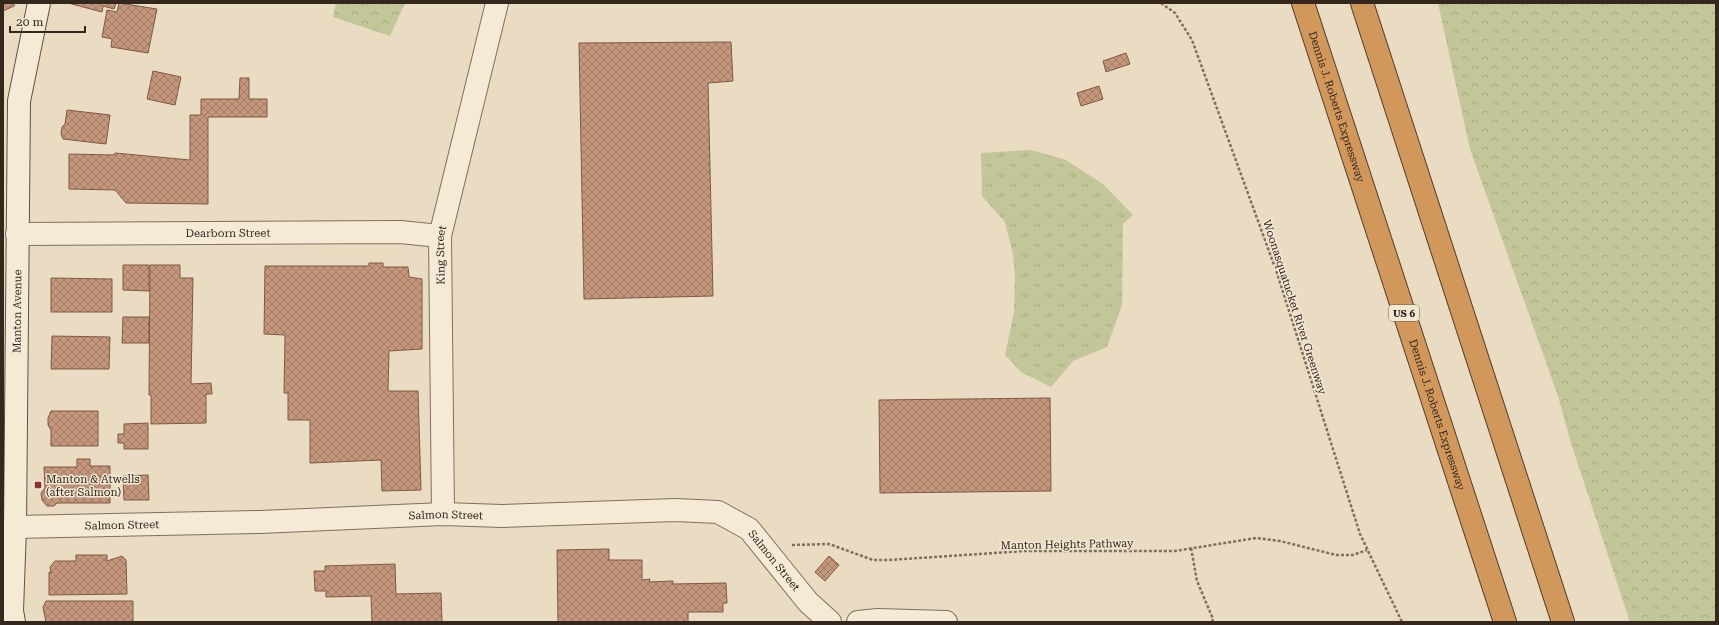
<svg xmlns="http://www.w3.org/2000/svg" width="1719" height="625" font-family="'Roboto Serif',serif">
	<defs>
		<pattern id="grass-tufts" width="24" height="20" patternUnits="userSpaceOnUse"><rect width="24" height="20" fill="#c3c698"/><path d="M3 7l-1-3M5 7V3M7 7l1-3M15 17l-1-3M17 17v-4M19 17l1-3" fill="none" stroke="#a8aa83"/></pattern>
		<pattern id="forest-crowns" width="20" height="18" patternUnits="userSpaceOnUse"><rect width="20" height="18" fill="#c3c698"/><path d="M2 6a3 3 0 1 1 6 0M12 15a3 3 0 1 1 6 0" fill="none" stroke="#a8aa83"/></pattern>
		<pattern id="building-cross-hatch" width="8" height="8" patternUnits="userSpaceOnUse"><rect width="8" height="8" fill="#c4977c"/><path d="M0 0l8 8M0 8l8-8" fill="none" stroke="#a07b65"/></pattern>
	</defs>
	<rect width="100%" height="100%" fill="#eadcc3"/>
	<!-- grass -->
	<path fill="url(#grass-tufts)" d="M1031 150 1066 160 1103 184 1133 215 1123 224 1122 305 1107 347 1073 361 1051 387 1021 372 1005 355 1014 312 1015 276 1013 254 1005 222 982 196 981 153Z"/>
	<!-- forest -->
	<g fill="url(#forest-crowns)">
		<path d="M336 3H405L390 36 333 17Z"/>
		<path d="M1438 3H1716V622H1630L1571 443 1558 396 1470 149Z"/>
	</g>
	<!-- building -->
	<g fill="url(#building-cross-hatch)" stroke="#7f5844">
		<path d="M3 3H14V6L3 11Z"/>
		<path d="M68 3H116L114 9 103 6 102 12Z"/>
		<path d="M119 3 157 9 148 53 111 47 112 39 102 37 107 10 117 12Z"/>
		<path d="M731 42 733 81 708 83 713 296 584 299 579 43Z"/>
		<path d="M1126 53 1130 64 1106 72 1103 61Z"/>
		<path d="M153 71 181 77 175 105 147 99Z"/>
		<path d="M240 78H249V99H267V117H208V204L126 203 115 190 69 189V154L114 155 115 153 190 160V115H201V99H239Z"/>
		<path d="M1099 86 1103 99 1081 106 1077 93Z"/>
		<path d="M67 110 110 115 106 144 63 139 61 134 62 127 65 124Z"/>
		<path d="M369 263H383V267H408L409 277 422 279V349L389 351 388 391H418L421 490 382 491 381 460 310 463V420H288V393H284L285 335 264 334 265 266H369Z"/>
		<path d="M123 265H149V291L123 290Z"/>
		<path d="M150 265H180V278H193L191 384 211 383 212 394H206V423L151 424V395H149Z"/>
		<path d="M51 278 112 279V312H51Z"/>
		<path d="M123 317H149V343H122Z"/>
		<path d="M52 336 110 337 109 369H51Z"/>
		<path d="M1050 398 1051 491 880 493 879 400Z"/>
		<path d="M51 411H98V446H51V430L48 425V418Z"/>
		<path d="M148 423V449H124V443H118V434H124V424Z"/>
		<path d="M77 459H90V466H110V503H57L54 506H47L42 500 41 493 45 488 44 467H77Z"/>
		<path d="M148 475 149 500H124L123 476Z"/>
		<path d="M609 549V560H642V580L650 579 649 582 673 581V584L726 583 727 603H723V612H688V622H558L557 550Z"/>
		<path d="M76 555H107V561L122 556 126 560 127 594 49 595V572L51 573 50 567 55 561H76Z"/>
		<path d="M829 556 839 565 825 581 815 572Z"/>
		<path d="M395 564 396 594 441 593 442 622H372L371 596 326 597V591H315L314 571H325V566Z"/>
		<path d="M46 601H133V622H46L43 607Z"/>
	</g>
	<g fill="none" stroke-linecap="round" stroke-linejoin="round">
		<defs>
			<g id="minor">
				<path id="s1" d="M17 234 400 232 440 236"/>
				<path id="s2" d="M443 514 440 236 497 3"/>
				<path id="s3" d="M15 527 260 522 443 514 502 516 676 510 718 512 749 529 808 602 830 622"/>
				<path d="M858 622 878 620 946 622"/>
			</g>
			<g id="secondary">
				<path id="s4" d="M14 622 12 611 15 527 19 101 39 3"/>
			</g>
			<g id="motorway">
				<path id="s5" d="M1303 3 1505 622"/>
				<path d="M1362 3 1563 622"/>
			</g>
		</defs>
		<!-- minor casing -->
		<use href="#minor" stroke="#826e5c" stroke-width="24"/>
		<!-- secondary casing -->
		<use href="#secondary" stroke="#64503f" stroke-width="24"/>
		<!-- motorway casing -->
		<use href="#motorway" stroke="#503d2f" stroke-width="24"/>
		<!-- path -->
		<g stroke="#826e5c" stroke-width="2.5" stroke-dasharray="3 2" stroke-linecap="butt">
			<path d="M1161 3 1175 13 1192 40 1277 273 1360 534 1402 622"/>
			<path d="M792 545 829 544 873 560H889L1024 551H1175L1256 538 1280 541 1336 555H1353L1367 550"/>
			<path d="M1191 548 1197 581 1213 619 1212 622"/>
		</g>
		<!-- minor -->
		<use href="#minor" stroke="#f5ead5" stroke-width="22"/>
		<!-- secondary -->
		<use href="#secondary" stroke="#f5ead5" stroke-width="22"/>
		<!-- motorway -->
		<use href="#motorway" stroke="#d2985b" stroke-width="22"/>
	</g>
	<!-- markers -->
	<rect fill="#8c3136" stroke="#f2e7d2" stroke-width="1.5" x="34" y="481" width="8" height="8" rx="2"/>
	<g text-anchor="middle" stroke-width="3" stroke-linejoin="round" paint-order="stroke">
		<!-- shield labels -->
		<rect fill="#f2e7d2" stroke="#6c6154" stroke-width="1" x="1389" y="305" width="30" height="16" rx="3"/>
		<g font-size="10" font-weight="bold" fill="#33271e">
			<text x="1404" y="317">US 6</text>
		</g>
		<!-- street labels -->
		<g font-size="11" fill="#33271e" stroke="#f2e7d2">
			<text dy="4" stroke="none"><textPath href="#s5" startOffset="109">Dennis J. Roberts Expressway</textPath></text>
			<text dy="4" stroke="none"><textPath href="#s1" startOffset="211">Dearborn Street</textPath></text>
			<text dy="4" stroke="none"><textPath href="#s2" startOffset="259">King Street</textPath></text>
			<text transform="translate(1295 307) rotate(72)" y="4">Woonasquatucket River Greenway</text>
			<text dy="4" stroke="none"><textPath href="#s4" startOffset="311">Manton Avenue</textPath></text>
			<text dy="4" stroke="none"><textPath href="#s5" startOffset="433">Dennis J. Roberts Expressway</textPath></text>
			<text dy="4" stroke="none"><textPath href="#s3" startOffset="431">Salmon Street</textPath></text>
			<text dy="4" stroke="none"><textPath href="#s3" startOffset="107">Salmon Street</textPath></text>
			<text transform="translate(1067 544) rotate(-1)" y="4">Manton Heights Pathway</text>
			<text dy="4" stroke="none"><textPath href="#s3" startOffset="779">Salmon Street</textPath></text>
		</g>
		<!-- poi labels -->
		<g font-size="11" fill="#33271e" stroke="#f2e7d2" text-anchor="start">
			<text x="46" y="483">Manton &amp; Atwells<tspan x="46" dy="13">(after Salmon)</tspan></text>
		</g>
	</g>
	<!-- border -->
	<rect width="1719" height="625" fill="none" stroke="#33271e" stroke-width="8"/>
	<!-- scale -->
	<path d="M10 26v6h75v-6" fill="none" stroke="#33271e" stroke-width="2"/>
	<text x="16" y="26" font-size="12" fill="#33271e" stroke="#f2e7d2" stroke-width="3" paint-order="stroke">20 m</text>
</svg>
